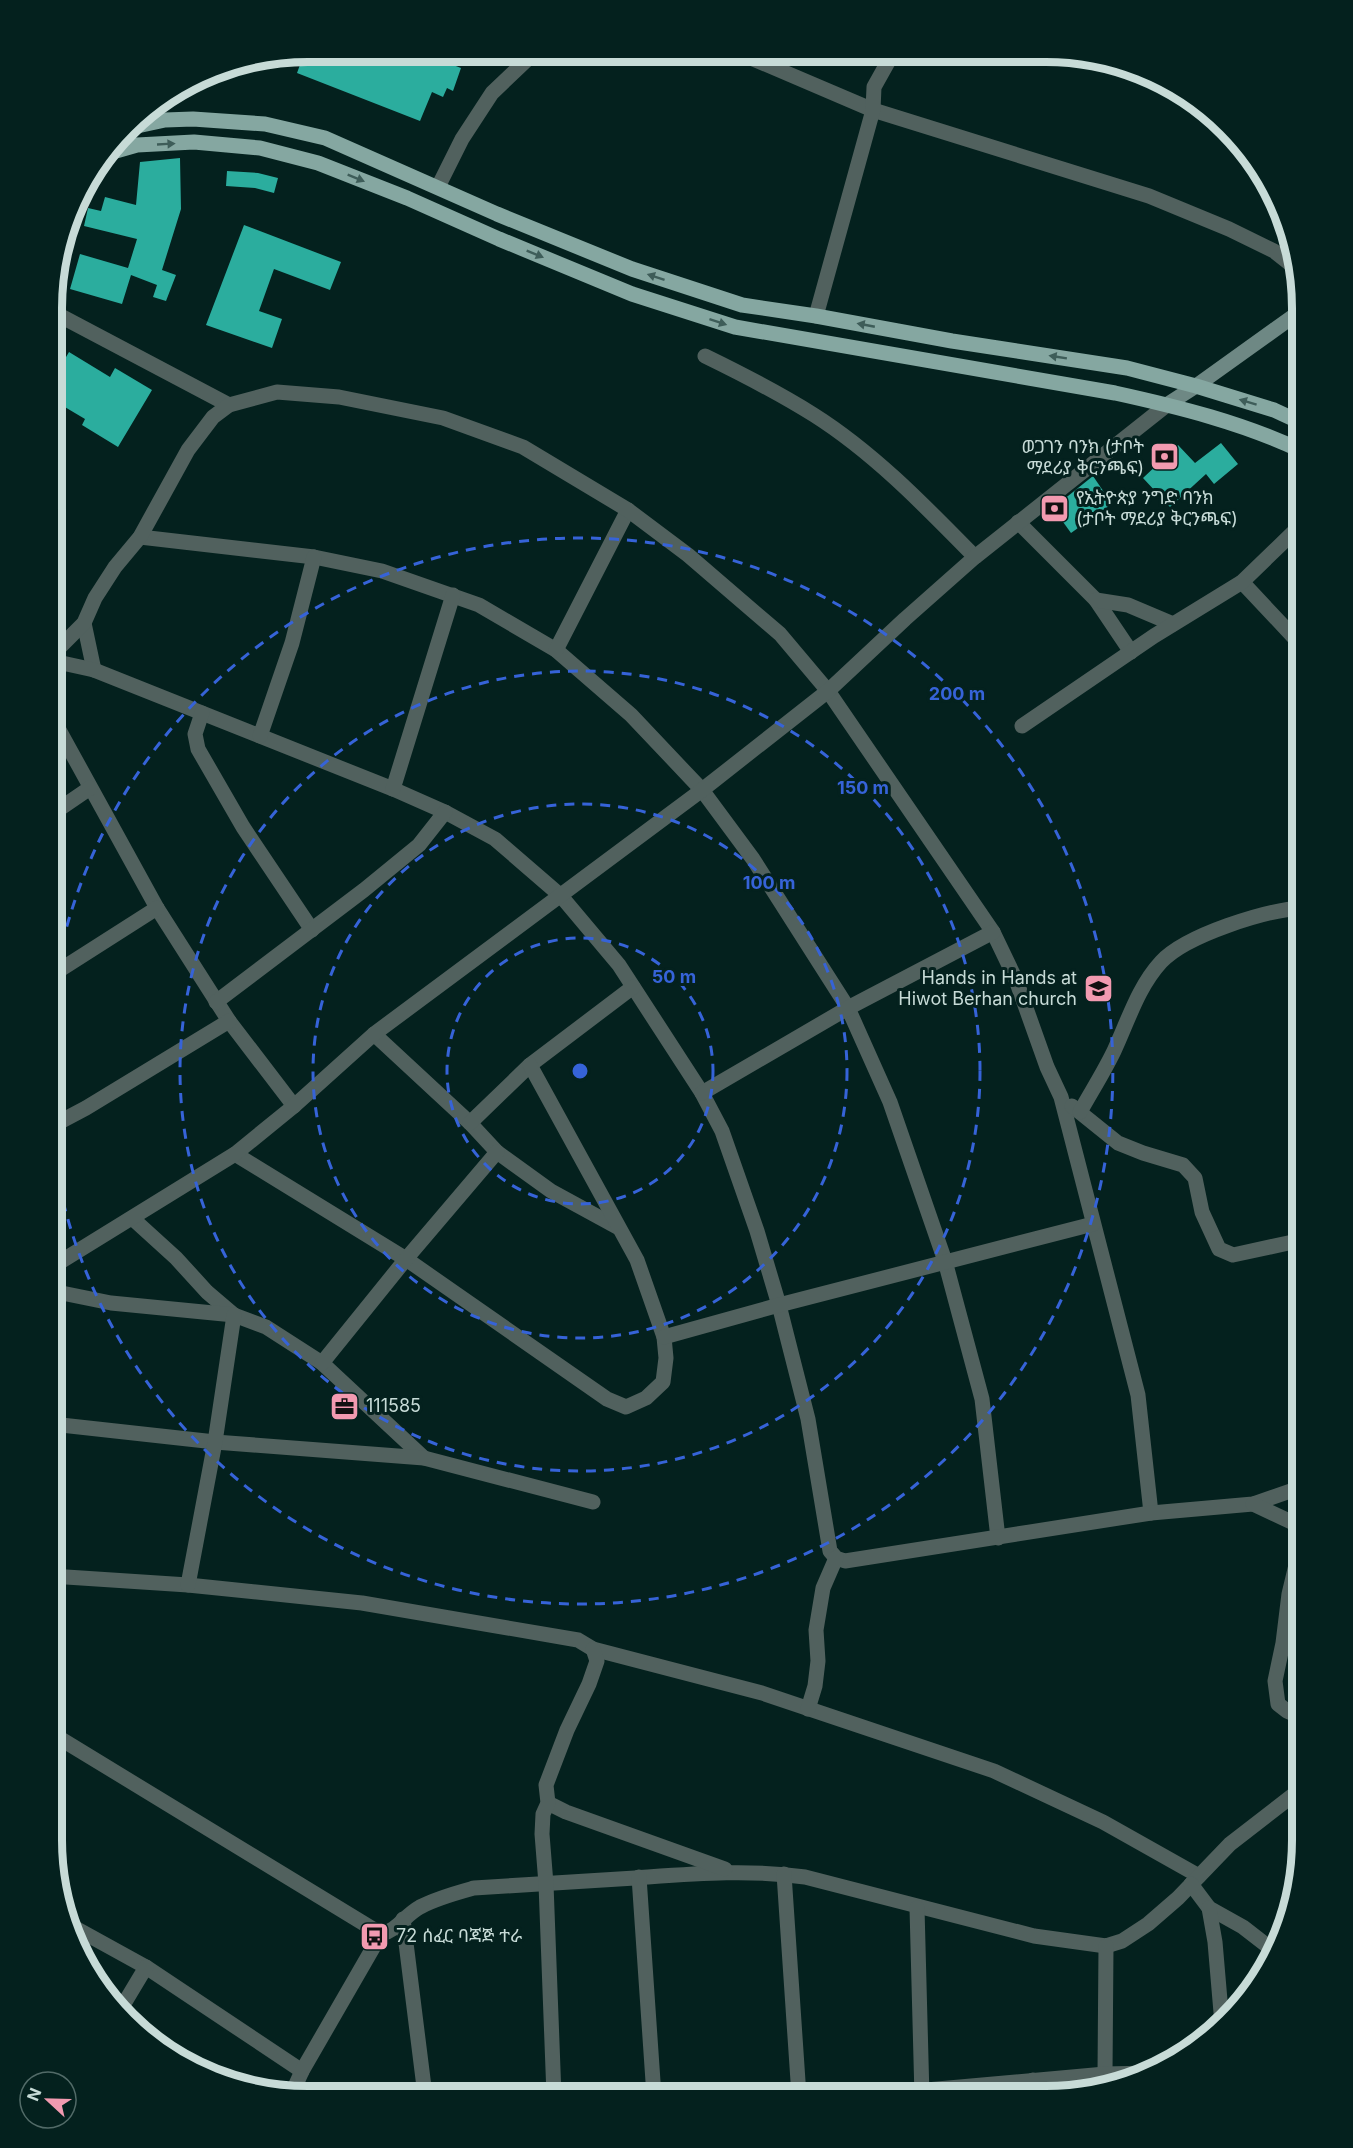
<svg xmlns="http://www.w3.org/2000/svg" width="1353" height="2148" font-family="Inter,'Noto Sans Ethiopic',sans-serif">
	<rect width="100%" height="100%" fill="#04211e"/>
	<!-- building -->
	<g fill="#2bad9e">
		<path d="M305 51H417L461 68 453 91 447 88 443 97 432 92 420 121 297 73Z"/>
		<path d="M180 158 181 209 162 270 176 275 166 301 153 297 157 285 131 275 122 304 70 289 80 254 128 268 137 239 84 226 88 208 101 211 105 197 136 205 140 162Z"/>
		<path d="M227 171 258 173 278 178 274 193 255 188 226 186Z"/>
		<path d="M244 225 341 262 330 290 274 269 259 311 282 319 272 348 206 325Z"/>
		<path d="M69 352 110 377 115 368 152 390 118 447 82 425 85 419 53 400V379Z"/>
		<path d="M1221 443 1238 464 1214 484 1206 474 1170 507 1143 478 1178 445 1195 463Z"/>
		<path d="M1093 476 1112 504 1071 533 1053 508Z"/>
	</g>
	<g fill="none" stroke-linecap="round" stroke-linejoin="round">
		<!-- street -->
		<g stroke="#51615e" stroke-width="15">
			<path d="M737 52 873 110 1149 196 1229 229 1274 251 1294 267"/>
			<path d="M438 187 462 139 492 93 535 52"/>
			<path d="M53 312 229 405"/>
			<path d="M816 316 873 110 874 87 893 53"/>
			<path d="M705 356C742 374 779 393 814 415 874 453 925 506 975 557"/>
			<path d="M1018 522 1096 600 1131 652"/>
			<path d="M140 537 314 557 382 571 479 605 556 650 631 715 702 790 753 859 848 1008 890 1102 945 1261 982 1399 998 1538"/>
			<path d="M1242 582 1302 646"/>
			<path d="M1096 600 1128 605 1173 624"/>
			<path d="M84 623 94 670"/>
			<path d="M556 650 628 510"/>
			<path d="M53 654 84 623 95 598 115 567 140 537 188 450 213 417 229 405 277 392 339 397 443 418 523 447 628 510 688 555 780 634 828 691 993 932 1016 980 1047 1067 1061 1097 1138 1395 1151 1513"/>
			<path d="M53 661 94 670 393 789 445 812 495 839 561 896 619 965 702 1093 722 1131 757 1231 779 1305 808 1419 830 1551 836 1558 845 1561 1151 1513 1253 1504 1302 1487"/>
			<path d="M202 713 195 734 198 749 243 827 312 930"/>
			<path d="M53 719 157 908 229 1021 294 1106"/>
			<path d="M1022 726 1154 636 1242 582 1302 524"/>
			<path d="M260 736 292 643 314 557"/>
			<path d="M393 789 453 595"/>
			<path d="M52 814 90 788"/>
			<path d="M52 975 157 908"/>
			<path d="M216 1002 364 890 419 845 445 812"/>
			<path d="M374 1034 470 1123 497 1152 551 1191 617 1227"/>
			<path d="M702 1093 848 1008 993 932"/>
			<path d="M1072 1106 1118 1143 1143 1153 1183 1165 1195 1178 1202 1212 1219 1249 1233 1255 1302 1240"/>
			<path d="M1080 1112C1091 1092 1104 1072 1114 1051 1128 1021 1138 987 1161 962 1186 935 1266 910 1302 908"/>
			<path d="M470 1123 530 1065 633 987"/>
			<path d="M52 1126 86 1108 229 1021"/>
			<path d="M235 1154 406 1259 607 1399 626 1407 646 1398 663 1382 666 1358 664 1337 637 1260 530 1065"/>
			<path d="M132 1218 176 1258 207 1292 234 1315"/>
			<path d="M52 1267 235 1154 294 1106 374 1034 702 790 828 691 905 619 975 557 1168 404"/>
			<path d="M52 1291 111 1303 234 1315 266 1327 322 1363 424 1458"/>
			<path d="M664 1337 779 1305 1093 1224"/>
			<path d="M322 1363 406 1259 497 1152"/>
			<path d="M52 1424 215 1442 424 1458 593 1502"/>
			<path d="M1253 1504 1302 1527"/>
			<path d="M51 1576 188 1585 362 1603 578 1640 593 1649 762 1693 994 1771 1103 1822 1199 1876"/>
			<path d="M188 1585 215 1442 234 1315"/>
			<path d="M808 1709 815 1686 818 1661 816 1630 823 1588 836 1558"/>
			<path d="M1301 1717 1287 1711 1278 1704 1275 1681 1283 1643 1289 1594 1302 1540"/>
			<path d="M51 1733 381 1934C398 1930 404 1916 420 1907 437 1898 456 1893 474 1888 528 1885 581 1881 635 1878 692 1874 748 1869 805 1877L1034 1936 1106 1946 1122 1941 1148 1924 1178 1898 1230 1844 1301 1789"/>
			<path d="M548 1803 566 1812 725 1869"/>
			<path d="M784 1874 799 2096"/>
			<path d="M639 1877 654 2096"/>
			<path d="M1191 1884 1209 1908 1243 1927 1274 1951"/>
			<path d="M917 1908 922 2097"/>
			<path d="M1209 1908 1215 1942 1222 2024"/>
			<path d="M403 1919 425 2095"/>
			<path d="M68 1924 146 1967 302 2071"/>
			<path d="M119 2012 146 1967"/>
			<path d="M1105 2074 1106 1946"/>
			<path d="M1033 2080 1034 2097"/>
			<path d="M291 2095 302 2071 381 1934"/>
			<path d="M554 2096 546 1884 542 1834 543 1814 548 1803 546 1785 567 1730 589 1684 597 1661 593 1649"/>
			<path d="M859 2096 1105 2074 1151 2073"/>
		</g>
		<!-- secondary -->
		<path stroke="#6e8884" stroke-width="15" d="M1168 404 1196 386 1302 310"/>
		<!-- primary -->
		<g stroke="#85a7a1" stroke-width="15">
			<path d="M128 128 165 120 193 119 265 124 325 138 497 214 632 269 742 305 816 316 952 341 1127 368 1196 386 1274 410 1302 423"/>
			<path d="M109 153 137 145 194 142 260 148 318 163 407 198 499 239 632 294 735 327 1115 393C1179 407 1243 423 1302 451"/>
		</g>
	</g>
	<!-- one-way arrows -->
	<defs><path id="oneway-solid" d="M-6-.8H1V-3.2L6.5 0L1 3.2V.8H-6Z" transform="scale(1.5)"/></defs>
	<g fill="#3e5d59">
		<use href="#oneway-solid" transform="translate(166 144) rotate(-3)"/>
		<use href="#oneway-solid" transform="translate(356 178) rotate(22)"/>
		<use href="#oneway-solid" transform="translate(535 254) rotate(22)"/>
		<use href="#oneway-solid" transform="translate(656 277) rotate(-162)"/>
		<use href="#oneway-solid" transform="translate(718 322) rotate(18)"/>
		<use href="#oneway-solid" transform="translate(866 325) rotate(-169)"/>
		<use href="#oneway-solid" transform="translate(1058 357) rotate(-171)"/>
		<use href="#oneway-solid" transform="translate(1248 402) rotate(-163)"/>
	</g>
	<!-- distance rings -->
	<g fill="none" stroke="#3663d8" stroke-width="3" stroke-dasharray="10 8">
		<circle cx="580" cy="1071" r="133"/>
		<circle cx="580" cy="1071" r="267"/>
		<circle cx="580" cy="1071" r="400"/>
		<path d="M52 997A533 533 0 1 1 52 1145"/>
	</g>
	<!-- icons -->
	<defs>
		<symbol id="bank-square" viewBox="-11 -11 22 22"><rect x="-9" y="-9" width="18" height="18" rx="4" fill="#f29ab0" stroke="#04211e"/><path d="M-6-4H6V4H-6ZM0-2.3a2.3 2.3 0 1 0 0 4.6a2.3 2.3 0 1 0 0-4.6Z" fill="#111"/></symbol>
		<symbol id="school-square" viewBox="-11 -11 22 22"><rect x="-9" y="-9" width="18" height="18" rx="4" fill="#f29ab0" stroke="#04211e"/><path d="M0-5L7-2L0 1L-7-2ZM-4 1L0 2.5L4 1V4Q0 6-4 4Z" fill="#111"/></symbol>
		<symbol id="office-square" viewBox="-11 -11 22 22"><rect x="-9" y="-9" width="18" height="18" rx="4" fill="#f29ab0" stroke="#04211e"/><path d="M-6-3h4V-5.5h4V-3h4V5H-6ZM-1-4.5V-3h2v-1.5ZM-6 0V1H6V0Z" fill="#111"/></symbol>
		<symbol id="bus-square" viewBox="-11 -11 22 22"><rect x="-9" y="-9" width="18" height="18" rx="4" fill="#f29ab0" stroke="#04211e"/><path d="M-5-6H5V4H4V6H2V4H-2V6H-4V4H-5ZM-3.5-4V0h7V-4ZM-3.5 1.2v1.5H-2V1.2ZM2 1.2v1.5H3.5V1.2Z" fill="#111"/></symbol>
	</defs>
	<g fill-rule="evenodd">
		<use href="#bank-square" x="1148" y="440" width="33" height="33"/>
		<use href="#bank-square" x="1038" y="492" width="33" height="33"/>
		<use href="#school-square" x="1082" y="972" width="33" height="33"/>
		<use href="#office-square" x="328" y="1390" width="33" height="33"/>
		<use href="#bus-square" x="358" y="1920" width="33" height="33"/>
	</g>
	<g text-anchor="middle" stroke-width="6" stroke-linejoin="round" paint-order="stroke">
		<!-- poi labels -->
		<g font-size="18" fill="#c7dbd7" stroke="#04211e" text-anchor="start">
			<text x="1144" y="453" text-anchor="end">ወጋገን ባንክ (ታቦት<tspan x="1144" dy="21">ማደሪያ ቅርንጫፍ)</tspan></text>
			<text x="1076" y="504">የኢትዮጵያ ንግድ ባንክ<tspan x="1076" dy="21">(ታቦት ማደሪያ ቅርንጫፍ)</tspan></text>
			<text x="1077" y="984" text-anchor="end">Hands in Hands at<tspan x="1077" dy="21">Hiwot Berhan church</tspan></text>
			<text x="366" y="1412">111585</text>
			<text x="396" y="1942">72 ሰፈር ባጃጅ ተራ</text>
		</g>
	</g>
	<!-- crop -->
	<path d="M0 0H1353V2148H0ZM308 62H1046A246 246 0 0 1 1292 308V1840A246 246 0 0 1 1046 2086H308A246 246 0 0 1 62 1840V308A246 246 0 0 1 308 62Z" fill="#04211e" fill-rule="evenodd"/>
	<path fill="none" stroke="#c7dbd7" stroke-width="8" d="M308 62H1046A246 246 0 0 1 1292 308V1840A246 246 0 0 1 1046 2086H308A246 246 0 0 1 62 1840V308A246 246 0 0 1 308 62Z"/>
	<circle cx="580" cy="1071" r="9" fill="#3663d8" stroke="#04211e" stroke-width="3"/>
	<g font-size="18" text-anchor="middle" font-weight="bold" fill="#3663d8" stroke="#04211e" stroke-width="6" stroke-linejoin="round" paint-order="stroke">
		<text x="957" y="700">200 m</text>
		<text x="863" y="794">150 m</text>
		<text x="769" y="889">100 m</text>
		<text x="674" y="983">50 m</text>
	</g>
	<!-- north arrow -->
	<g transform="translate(48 2100) rotate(292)"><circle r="28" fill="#04211e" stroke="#526b68" stroke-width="1.5"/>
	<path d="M0-4.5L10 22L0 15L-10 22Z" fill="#f29ab0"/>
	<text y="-9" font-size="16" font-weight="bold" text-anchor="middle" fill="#c7dbd7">N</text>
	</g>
</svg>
